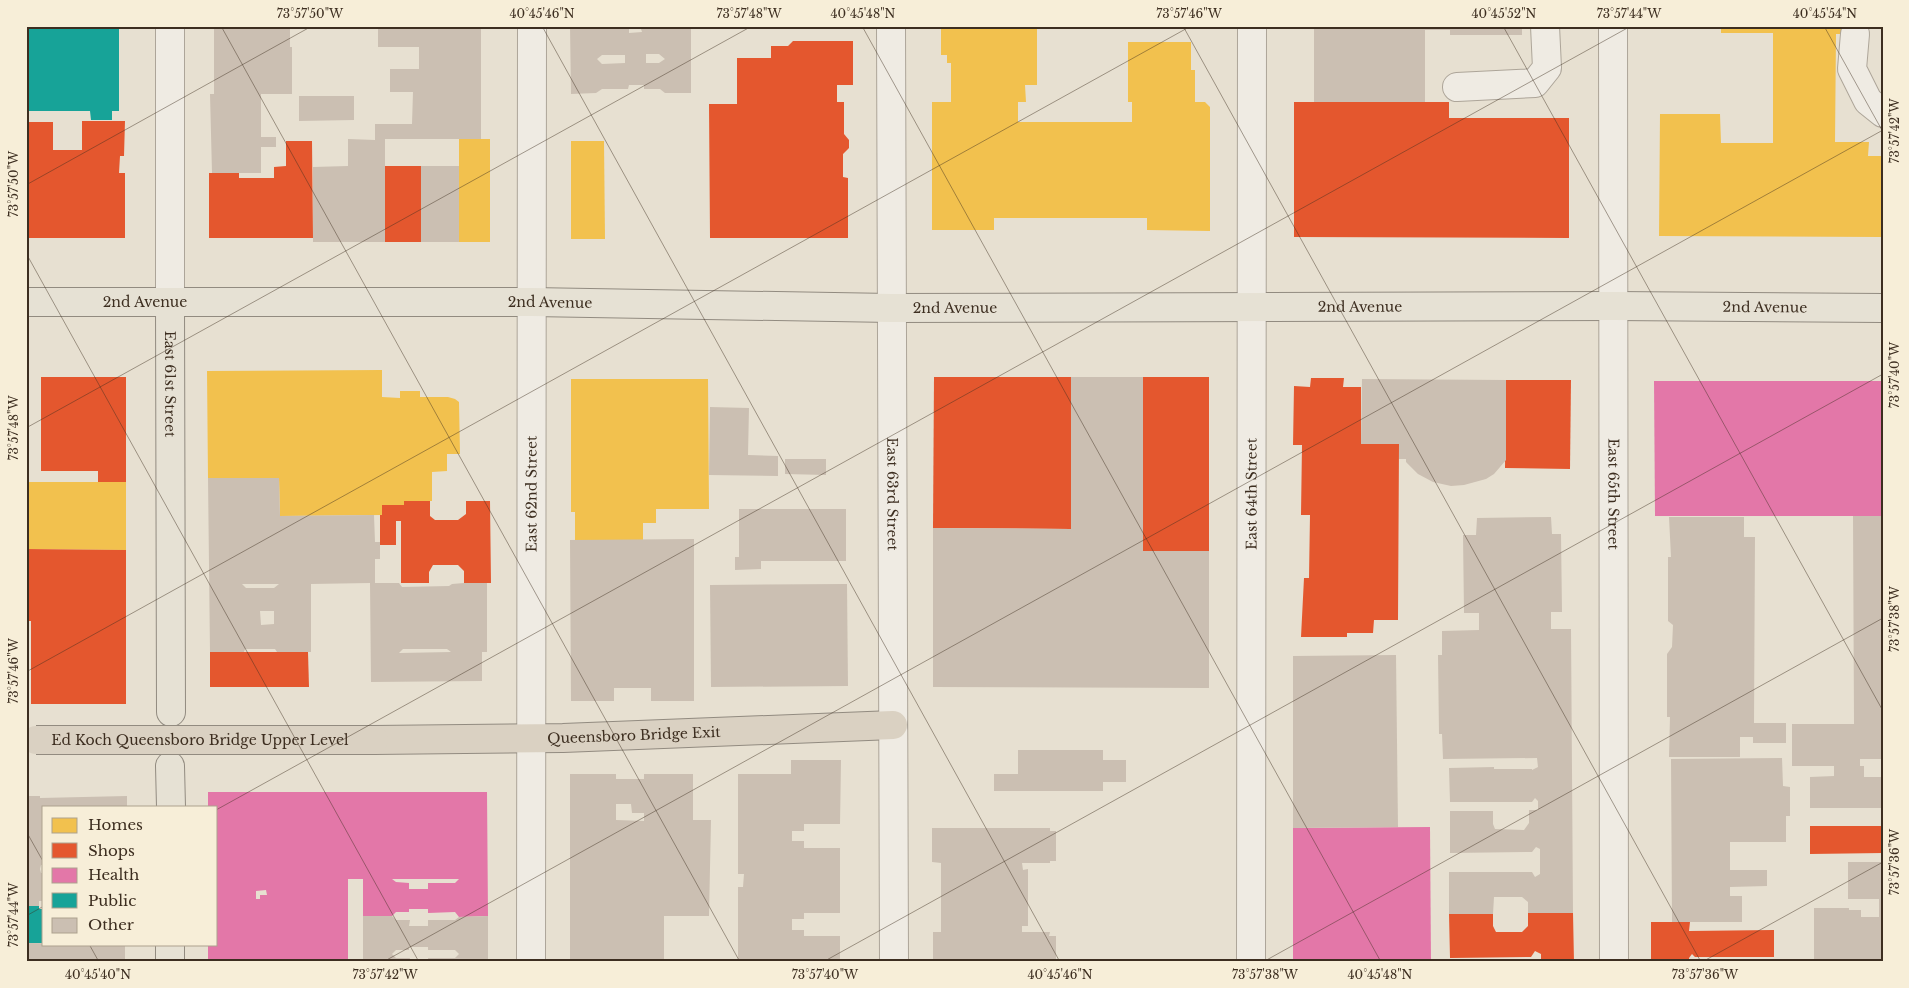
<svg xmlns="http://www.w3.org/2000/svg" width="1909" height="988" font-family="'Libre Baskerville',serif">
	<rect width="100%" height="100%" fill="#e7e0d1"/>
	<!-- homes -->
	<g fill="#f2c14e">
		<path d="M941 26H1037V85H1025L1026 102H1018V122H1132V102H1128V42H1191V70H1195V102H1205L1210 107V231L1147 230V218H994V230H932V102H951V63H947V55H941Z"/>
		<path d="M1721 26H1869V34H1836L1835 142H1869L1868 156H1882L1881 237 1659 236 1660 114H1720L1721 143H1773V33H1721Z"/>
		<rect x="459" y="139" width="31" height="103"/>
		<path d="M571 141H604L605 239H571Z"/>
		<path d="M382 370V397L400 398V391H420V397H448L455 399 459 402 460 454H447V471L432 472V501H404V505H382V515L280 516 279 478H208L207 371Z"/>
		<path d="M571 379H708L709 509H656V523H643V540H575V512H571Z"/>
		<path d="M26 482H126V550L26 549Z"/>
	</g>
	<!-- shops -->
	<g fill="#e4572e">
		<path d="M793 41H853V85H837V102H844V134L849 140V148L843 154V177L848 178V238H710L709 104H737V58H771V46H788Z"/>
		<path d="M1294 102H1449V118H1569V238L1294 237Z"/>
		<path d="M82 121H125L124 156H120L119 173H125V238H26V122H53V150H82Z"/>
		<path d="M286 141H312L313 238H209V173H239V178H274V167L286 166Z"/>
		<rect x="385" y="166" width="36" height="76"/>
		<path d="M41 377H126V482H98V471H41Z"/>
		<path d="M934 377H1071V529L933 528Z"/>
		<rect x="1143" y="377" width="66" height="174"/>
		<path d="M1311 378H1344L1343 387H1361V444H1399L1398 620H1374L1373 633H1347V637H1301L1304 578H1309L1310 515H1301L1302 445H1293L1294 386 1310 387Z"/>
		<path d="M1506 380H1571L1570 469 1505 468Z"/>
		<path d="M404 501H430V516L435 520H458L466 514V501H490L491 583H464V571L458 565H433L429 572V583H401V521H396V545H380V515H382V505H404Z"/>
		<path d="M26 549 126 550V704H31V621H26Z"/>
		<path d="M210 652H308L309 687H210Z"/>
		<path d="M1810 826H1883V853L1810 854Z"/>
		<path d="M1528 913H1573L1574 962H1541V954L1535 951 1531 957 1450 958 1449 914H1493V926L1496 932H1522L1528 926Z"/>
		<path d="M1651 922H1690L1689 931 1774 930V957H1695L1692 954 1689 958V962H1651Z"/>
	</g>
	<!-- health -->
	<g fill="#e377a8" fill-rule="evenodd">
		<path d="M1654 381H1883V516H1655Z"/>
		<path d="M208 792H487L488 916 459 917 455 912 428 913V909H409V912H396L392 916H363V879H348V962H208V944H216V807H208ZM392 879H459L455 883H428V889H409V883L396 882ZM266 890 267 895H260V899H256V891Z"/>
		<path d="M1430 827 1431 962H1293V828Z"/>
	</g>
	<!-- public -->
	<g fill="#17a398">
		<path d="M26 26H119V111H112V120H91L90 111H26Z"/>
		<path d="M26 906H39V909H44V943H26Z"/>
	</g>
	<!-- building -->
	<g fill="#cbbfb2" fill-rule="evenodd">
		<path d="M214 26H290V47H292V94H261V137H276V147H261V173H212L210 94H214Z"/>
		<path d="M378 26H481V139H385V242H313V167L348 166V139L375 140V124H412L413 92H390V69H419V47H378Z"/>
		<path d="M570 26H599L602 29H629V33L642 32 641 29H660L662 26H691V93H665L660 89H644V85H629L628 89H602L596 93 571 94ZM646 54H659L665 59 659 63H646ZM602 55H625V63L602 64 597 59Z"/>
		<path d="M1314 26H1522V35H1450V30H1425V102H1314Z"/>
		<path d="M299 96H354V120L299 121Z"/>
		<rect x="421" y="166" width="38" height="76"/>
		<path d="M1071 377H1143V551H1209V688L933 687V528L1071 529Z"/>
		<path d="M1362 379 1506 380V460L1494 474 1486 479 1464 485 1451 486 1433 482 1418 474 1406 462V459H1399V444H1361Z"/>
		<path d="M710 407 749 408 748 455 778 456V476L709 475Z"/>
		<path d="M785 459H826V475L785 474Z"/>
		<path d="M208 478H279L280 516 374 515 375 542H380V559H375V583H399L402 587 449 586 452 584 464 583H487V652H482V681L371 682 370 583 311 584V652H277L275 649H245L244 652H210ZM242 584H279L274 588H246ZM260 611H274V624L261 625ZM403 649H447L451 652 399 653Z"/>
		<path d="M739 509H846V561H761V569L735 570V557H739Z"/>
		<path d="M1853 516H1883V759H1860V766H1864V777H1883V808H1810V777L1834 776V766H1792V724H1854Z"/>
		<path d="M1551 517 1552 534H1561L1562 612H1551V629H1571L1573 913H1528V902L1522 897H1494L1493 914H1449V872H1532L1535 877 1540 874V849L1536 847 1532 852 1450 853V811H1493V824L1495 829 1524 830 1529 823V810H1538V801L1535 798 1532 802H1450L1449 768 1494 767V769H1532V770L1538 767 1537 758 1443 759 1442 734H1439L1438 655H1442V631L1479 630V613H1464L1463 535H1476L1477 518Z"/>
		<path d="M1669 517H1744V537H1755L1754 723H1786V743H1753V737H1740V757H1669L1670 717H1667V654L1672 647 1673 625 1668 621V557H1671Z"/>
		<path d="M694 539V701H651V688H614V701H571L570 540Z"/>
		<path d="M847 584 848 686 711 687 710 585Z"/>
		<path d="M1396 655 1398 827 1293 828V656Z"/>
		<path d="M1018 750H1103V760H1126V782H1103V791H994V774H1018Z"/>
		<path d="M1782 758 1783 786 1790 787V816H1786V842H1730V870H1767V886L1730 887V896H1742V922H1672L1671 759Z"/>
		<path d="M791 760H841L840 824H804V831H792V841H804V848H840V913H804V919H792V930H804V936H840V962H738V887H743L744 874H738V774H791Z"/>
		<path d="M570 774H616V779H644V774H693V820H711L709 916H664V962H570ZM616 804H631L632 813H644V821L616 820Z"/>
		<path d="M26 796H40V798L127 796V807H44V827H42V836H44V865H41L40 869 41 873H44V901H39V906H26Z"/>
		<path d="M932 828H1050V831H1056V861H1050V863H1022L1023 870 1028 869V926H1022V932H1050L1049 936H1056V962H933V932H941V863L932 862Z"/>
		<path d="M1848 862H1883V962H1814V908H1849V910H1861V917H1879V899H1848Z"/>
		<path d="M363 916H392L396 920H410L409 926H428V920H455L459 917 488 916V962H428V958H455L459 954 455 950H428V947H409V950H396L392 954 396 958H410L409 962H363Z"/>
		<path d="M26 943 125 944V962H26Z"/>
	</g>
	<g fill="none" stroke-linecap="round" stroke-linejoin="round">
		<defs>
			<g id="minor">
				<path id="s1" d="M891 26 894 962"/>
				<path id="s2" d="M1613 26 1614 962"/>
				<path d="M1855 34 1852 69 1868 101 1883 113"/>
				<path d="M1457 87 1535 83 1547 68 1545 26"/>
				<path d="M170 303V26"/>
				<path id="s3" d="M531 962 532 26"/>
				<path id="s4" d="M1251 962 1252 26"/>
			</g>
			<g id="major">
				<path id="s5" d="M26 302H532L891 308 1614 306 1883 308"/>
				<path id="s6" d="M170 303 171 712"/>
				<path d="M170 766 171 807"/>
				<path d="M170 962V944"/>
			</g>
			<g id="highway">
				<path id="s7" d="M374 740 563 738 893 725"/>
			</g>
		</defs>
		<!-- minor casing -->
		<use href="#minor" stroke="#ada599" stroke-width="30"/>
		<!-- major casing -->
		<use href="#major" stroke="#928b80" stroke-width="30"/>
		<!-- highway casing -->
		<use href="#highway" stroke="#928b80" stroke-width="30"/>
		<!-- minor -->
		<use href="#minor" stroke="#efebe3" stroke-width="28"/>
		<!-- major -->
		<use href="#major" stroke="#e6e1d4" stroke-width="28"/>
		<!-- highway -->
		<use href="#highway" stroke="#dad1c2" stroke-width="28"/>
		<defs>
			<g id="highway-bridge">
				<path id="s8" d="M36 740H374"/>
			</g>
		</defs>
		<!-- highway-bridge casing -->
		<use href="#highway-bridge" stroke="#928b80" stroke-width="30" stroke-linecap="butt"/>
		<!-- highway-bridge -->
		<use href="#highway-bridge" stroke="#dad1c2" stroke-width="28"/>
	</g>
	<!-- ticks -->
	<path fill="none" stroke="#3d2e20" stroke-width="1" stroke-opacity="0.45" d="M221 26 740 962M542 26 1060 962M862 26 1381 962M1183 26 1701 962M1503 26 1883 711M1824 26 1883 132M26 185 312 26M26 253 419 962M26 428 752 26M26 672 1191 26M216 810 1631 26M26 831 44 863M26 916 44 906M89 944 99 962M383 962 1883 130M823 962 1883 374M1263 962 1883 618M1702 962 1883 862"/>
	<g text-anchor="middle" stroke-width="5" stroke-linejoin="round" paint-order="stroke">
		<!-- street labels -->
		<g font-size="14" fill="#3d2e20" stroke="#f7eed8">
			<text dy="5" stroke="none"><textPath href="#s5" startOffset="524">2nd Avenue</textPath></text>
			<text dy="5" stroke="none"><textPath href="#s5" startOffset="119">2nd Avenue</textPath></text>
			<text dy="5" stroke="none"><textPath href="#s5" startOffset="1334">2nd Avenue</textPath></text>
			<text dy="5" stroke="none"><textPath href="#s5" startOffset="1739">2nd Avenue</textPath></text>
			<text dy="5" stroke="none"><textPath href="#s5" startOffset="929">2nd Avenue</textPath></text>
			<text dy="5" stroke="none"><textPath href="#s6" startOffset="81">East 61st Street</textPath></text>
			<text dy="5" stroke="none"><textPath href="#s3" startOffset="468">East 62nd Street</textPath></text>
			<text dy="5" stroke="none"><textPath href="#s1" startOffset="468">East 63rd Street</textPath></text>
			<text dy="5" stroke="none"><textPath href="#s4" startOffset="468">East 64th Street</textPath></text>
			<text dy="5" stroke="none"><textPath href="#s2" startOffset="468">East 65th Street</textPath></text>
			<text dy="5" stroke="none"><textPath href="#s7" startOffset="260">Queensboro Bridge Exit</textPath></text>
			<text dy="5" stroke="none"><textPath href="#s8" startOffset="164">Ed Koch Queensboro Bridge Upper Level</textPath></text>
		</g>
	</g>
	<!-- border -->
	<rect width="1909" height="988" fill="none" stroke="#f7eed8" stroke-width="55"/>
	<!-- legend -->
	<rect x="42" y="806" width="175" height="140" fill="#f7eed8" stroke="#ada18e"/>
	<rect x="52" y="818" width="25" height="15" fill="#f2c14e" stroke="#ada18e"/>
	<text x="88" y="830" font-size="15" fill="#3d2e20">Homes</text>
	<rect x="52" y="843" width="25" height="15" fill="#e4572e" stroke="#ada18e"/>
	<text x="88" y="856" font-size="15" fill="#3d2e20">Shops</text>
	<rect x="52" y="868" width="25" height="15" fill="#e377a8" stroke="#ada18e"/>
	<text x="88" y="880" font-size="15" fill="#3d2e20">Health</text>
	<rect x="52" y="893" width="25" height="15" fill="#17a398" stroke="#ada18e"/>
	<text x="88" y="906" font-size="15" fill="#3d2e20">Public</text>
	<rect x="52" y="918" width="25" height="15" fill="#cbbfb2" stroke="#ada18e"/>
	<text x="88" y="930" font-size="15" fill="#3d2e20">Other</text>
	<rect x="28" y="28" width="1854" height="932" fill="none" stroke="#3d2e20" stroke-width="2"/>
	<g font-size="12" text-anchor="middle" fill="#3d2e20">
		<text x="310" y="18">73°57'50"W</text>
		<text x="542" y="18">40°45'46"N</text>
		<text x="749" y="18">73°57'48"W</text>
		<text x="863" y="18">40°45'48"N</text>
		<text x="1189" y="18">73°57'46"W</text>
		<text x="1504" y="18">40°45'52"N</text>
		<text x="1629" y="18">73°57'44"W</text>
		<text x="1825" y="18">40°45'54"N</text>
		<text transform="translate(1895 131) rotate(-90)" y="4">73°57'42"W</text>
		<text transform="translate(14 184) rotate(-90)" y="4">73°57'50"W</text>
		<text transform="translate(1895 375) rotate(-90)" y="4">73°57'40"W</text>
		<text transform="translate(14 428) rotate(-90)" y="4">73°57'48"W</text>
		<text transform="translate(1895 619) rotate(-90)" y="4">73°57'38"W</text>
		<text transform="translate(14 671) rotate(-90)" y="4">73°57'46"W</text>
		<text transform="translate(1895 862) rotate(-90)" y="4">73°57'36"W</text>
		<text transform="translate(14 915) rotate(-90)" y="4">73°57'44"W</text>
		<text x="98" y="979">40°45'40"N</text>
		<text x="385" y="979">73°57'42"W</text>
		<text x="825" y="979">73°57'40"W</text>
		<text x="1060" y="979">40°45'46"N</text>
		<text x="1265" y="979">73°57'38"W</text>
		<text x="1380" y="979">40°45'48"N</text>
		<text x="1705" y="979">73°57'36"W</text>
	</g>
</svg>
